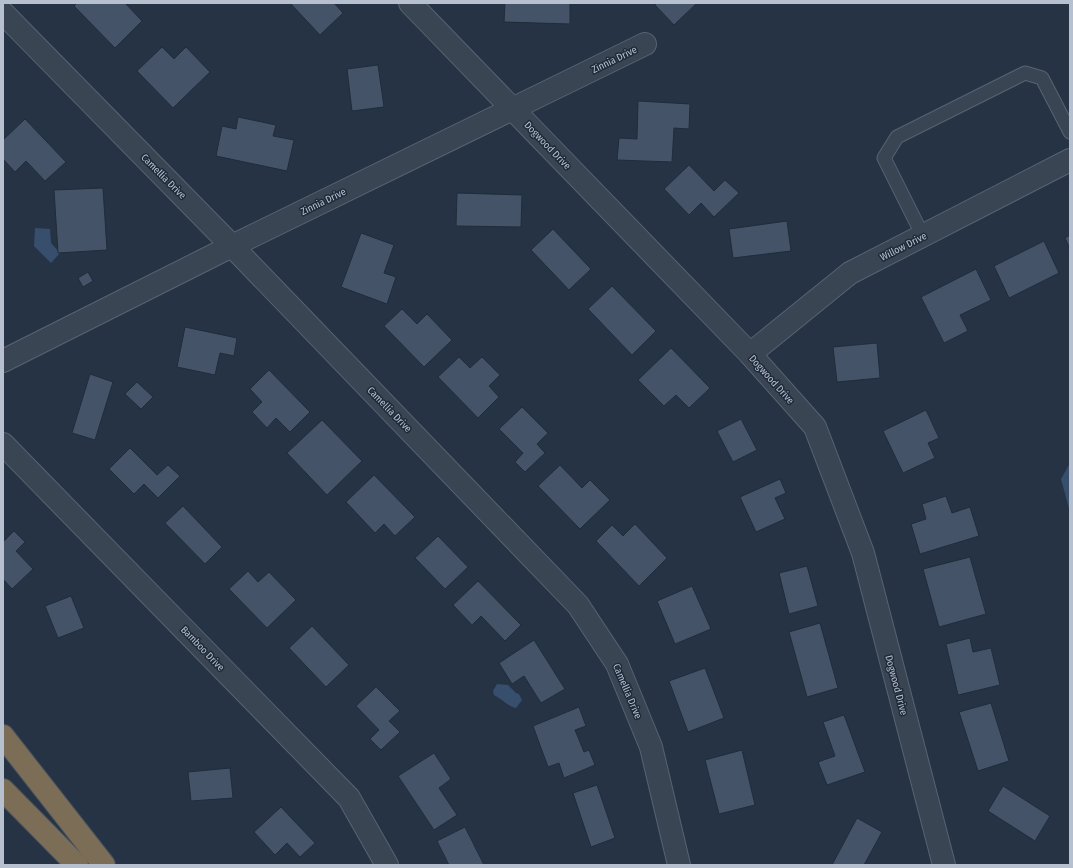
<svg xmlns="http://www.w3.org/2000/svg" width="1073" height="868" font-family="'Fira Sans Condensed',sans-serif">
	<rect width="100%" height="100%" fill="#253345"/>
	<!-- water -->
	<g fill="#374e6d">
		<path d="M35 228 50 229 51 243 60 253 51 263 34 246Z"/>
		<path d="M1070 463V512L1061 479Z"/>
		<path d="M497 684 508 685 516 693 519 694 522 700 516 708C509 707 502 699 494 695L493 691Z"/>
	</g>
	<!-- building -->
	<g fill="#445367" stroke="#202c3c">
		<path d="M77 3H125L142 21 115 48 74 6Z"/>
		<path d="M290 3H334L343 13 320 35Z"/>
		<path d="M505 3H570V24L504 22Z"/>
		<path d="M656 3H697L674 25 655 5Z"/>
		<path d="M162 47 174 59 186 47 210 72 173 108 137 71Z"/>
		<path d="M378 65 384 107 352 111 347 69Z"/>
		<path d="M638 101 690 104 689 129 674 128 672 162 617 160 619 138 637 139Z"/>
		<path d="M238 117 276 125 273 136 294 140 287 171 216 156 222 126 236 129Z"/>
		<path d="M25 119 66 162 45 181 26 161 15 172 3 159V140Z"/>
		<path d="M689 165 714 191 725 180 739 193 714 217 701 203 689 215 664 189Z"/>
		<path d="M103 188 107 250 58 253 54 190Z"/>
		<path d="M457 193 522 195 521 227 456 226Z"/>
		<path d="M787 221 791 251 733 258 729 229Z"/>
		<path d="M553 229 591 269 569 290 531 250Z"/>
		<path d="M361 233 394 245 384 273 396 277 387 304 341 287Z"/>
		<path d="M1070 235V249L1065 238Z"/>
		<path d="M1044 241 1059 273 1009 298 994 266Z"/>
		<path d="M976 269 991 300 960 315 968 331 944 343 921 297Z"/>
		<path d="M88 272 93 281 83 287 78 278Z"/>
		<path d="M612 286 656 331 632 355 588 309Z"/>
		<path d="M402 309 417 324 427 314 452 340 424 367 384 326Z"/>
		<path d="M185 327 237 338 234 356 220 353 215 375 177 367Z"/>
		<path d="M877 343 880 378 837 382 833 347Z"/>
		<path d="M671 348 710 388 689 408 676 395 664 406 638 380Z"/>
		<path d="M459 357 470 368 482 357 500 375 489 386 499 397 478 418 438 377Z"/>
		<path d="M269 370 310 412 290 432 276 418 267 428 252 412 262 402 250 389Z"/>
		<path d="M90 374 113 382 95 440 72 433Z"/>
		<path d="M137 382 153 397 141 409 125 394Z"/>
		<path d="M522 407 548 433 537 444 545 453 525 472 515 462 523 453 499 429Z"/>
		<path d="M926 410 939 438 928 443 935 458 903 473 883 431Z"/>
		<path d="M741 419 757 450 733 462 717 431Z"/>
		<path d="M322 420 362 461 327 495 287 453Z"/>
		<path d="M130 448 157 475 168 465 180 476 158 498 144 484 134 494 109 469Z"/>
		<path d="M560 465 582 488 590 480 610 500 580 529 538 486Z"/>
		<path d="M374 475 415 517 395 536 384 524 375 533 346 502Z"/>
		<path d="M780 479 786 493 775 498 785 519 756 532 740 497Z"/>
		<path d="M946 496 952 513 970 507 979 536 920 554 911 524 926 519 922 504Z"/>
		<path d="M183 506 222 547 205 564 165 523Z"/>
		<path d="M635 524 667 558 639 586 596 541 612 525 623 536Z"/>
		<path d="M14 531 25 542 16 551 33 569 12 589 3 579V542Z"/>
		<path d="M438 536 468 567 445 589 415 558Z"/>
		<path d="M970 557 986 614 939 627 923 569Z"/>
		<path d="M807 566 818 606 789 614 779 573Z"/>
		<path d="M248 571 258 582 269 572 296 600 267 628 229 589Z"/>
		<path d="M478 581 521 625 505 641 481 616 472 625 453 605Z"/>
		<path d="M692 586 711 629 675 644 657 601Z"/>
		<path d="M71 596 84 628 58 638 45 606Z"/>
		<path d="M820 623 838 688 807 697 789 632Z"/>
		<path d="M312 626 349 665 326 687 289 648Z"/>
		<path d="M970 638 973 652 991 648 1000 685 958 695 946 644Z"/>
		<path d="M534 640 565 689 541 703 524 676 512 684 499 663Z"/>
		<path d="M705 668 724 718 688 732 669 681Z"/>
		<path d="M376 687 400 711 389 721 400 732 381 750 370 739 379 730 356 706Z"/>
		<path d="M991 703 1009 761 978 771 959 712Z"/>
		<path d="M579 707 586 726 575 730 584 752 589 750 595 765 564 778 559 763 548 767 533 726Z"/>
		<path d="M844 715 865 772 827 785 818 762 835 756 823 722Z"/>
		<path d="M742 750 755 805 719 814 705 760Z"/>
		<path d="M434 753 451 779 439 788 457 815 434 830 398 776Z"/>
		<path d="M230 768 233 798 191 801 188 772Z"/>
		<path d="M597 785 615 838 591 847 573 793Z"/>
		<path d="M1003 786 1050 816 1035 841 988 811Z"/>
		<path d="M281 807 315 843 300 857 287 843 275 855 254 832Z"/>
		<path d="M857 818 882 832 864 865H832Z"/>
		<path d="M465 827 484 865H449L437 841Z"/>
	</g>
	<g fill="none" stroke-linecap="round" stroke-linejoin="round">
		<defs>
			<path id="service" d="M923 236 884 158 897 137 1025 73 1042 78 1070 132"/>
			<g id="minor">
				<path d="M410 3 750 354 815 427 863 553 944 865"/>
				<path d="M3 13 232 246 578 605 617 664 651 747 679 865"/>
				<path d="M750 354 850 273 1070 160"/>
				<path d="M3 361 232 246 645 44"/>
				<path d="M3 444 349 798 387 865"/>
			</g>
			<g id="motorway">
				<path d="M3 736 104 865"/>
				<path d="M3 790 77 865"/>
			</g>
		</defs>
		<!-- service casing -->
		<use href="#service" stroke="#586372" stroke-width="15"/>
		<!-- minor casing -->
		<use href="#minor" stroke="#586372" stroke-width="24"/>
		<!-- motorway casing -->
		<use href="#motorway" stroke="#44505f" stroke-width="24"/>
		<!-- service -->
		<use href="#service" stroke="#3a4554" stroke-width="13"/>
		<!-- minor -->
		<use href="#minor" stroke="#3a4554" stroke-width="22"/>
		<!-- motorway -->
		<use href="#motorway" stroke="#7b6d56" stroke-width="22"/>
	</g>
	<g text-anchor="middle" stroke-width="3" stroke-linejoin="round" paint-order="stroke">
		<!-- street labels -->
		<g font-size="10" fill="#b7c0ce" stroke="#1e2a3a">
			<text transform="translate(614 59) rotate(-26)" y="4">Zinnia Drive</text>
			<text transform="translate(548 145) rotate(46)" y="4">Dogwood Drive</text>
			<text transform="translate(164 176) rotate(45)" y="4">Camellia Drive</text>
			<text transform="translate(323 201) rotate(-26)" y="4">Zinnia Drive</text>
			<text transform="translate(903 246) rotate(-27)" y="4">Willow Drive</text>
			<text transform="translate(772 379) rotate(48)" y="4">Dogwood Drive</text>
			<text transform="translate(390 409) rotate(46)" y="4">Camellia Drive</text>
			<text transform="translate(203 648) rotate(46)" y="4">Bamboo Drive</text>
			<text transform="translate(897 685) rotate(75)" y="4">Dogwood Drive</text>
			<text transform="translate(628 691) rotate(67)" y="4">Camellia Drive</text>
		</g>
	</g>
	<!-- border -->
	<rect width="1073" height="868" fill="none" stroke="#b7c0ce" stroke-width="8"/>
</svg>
